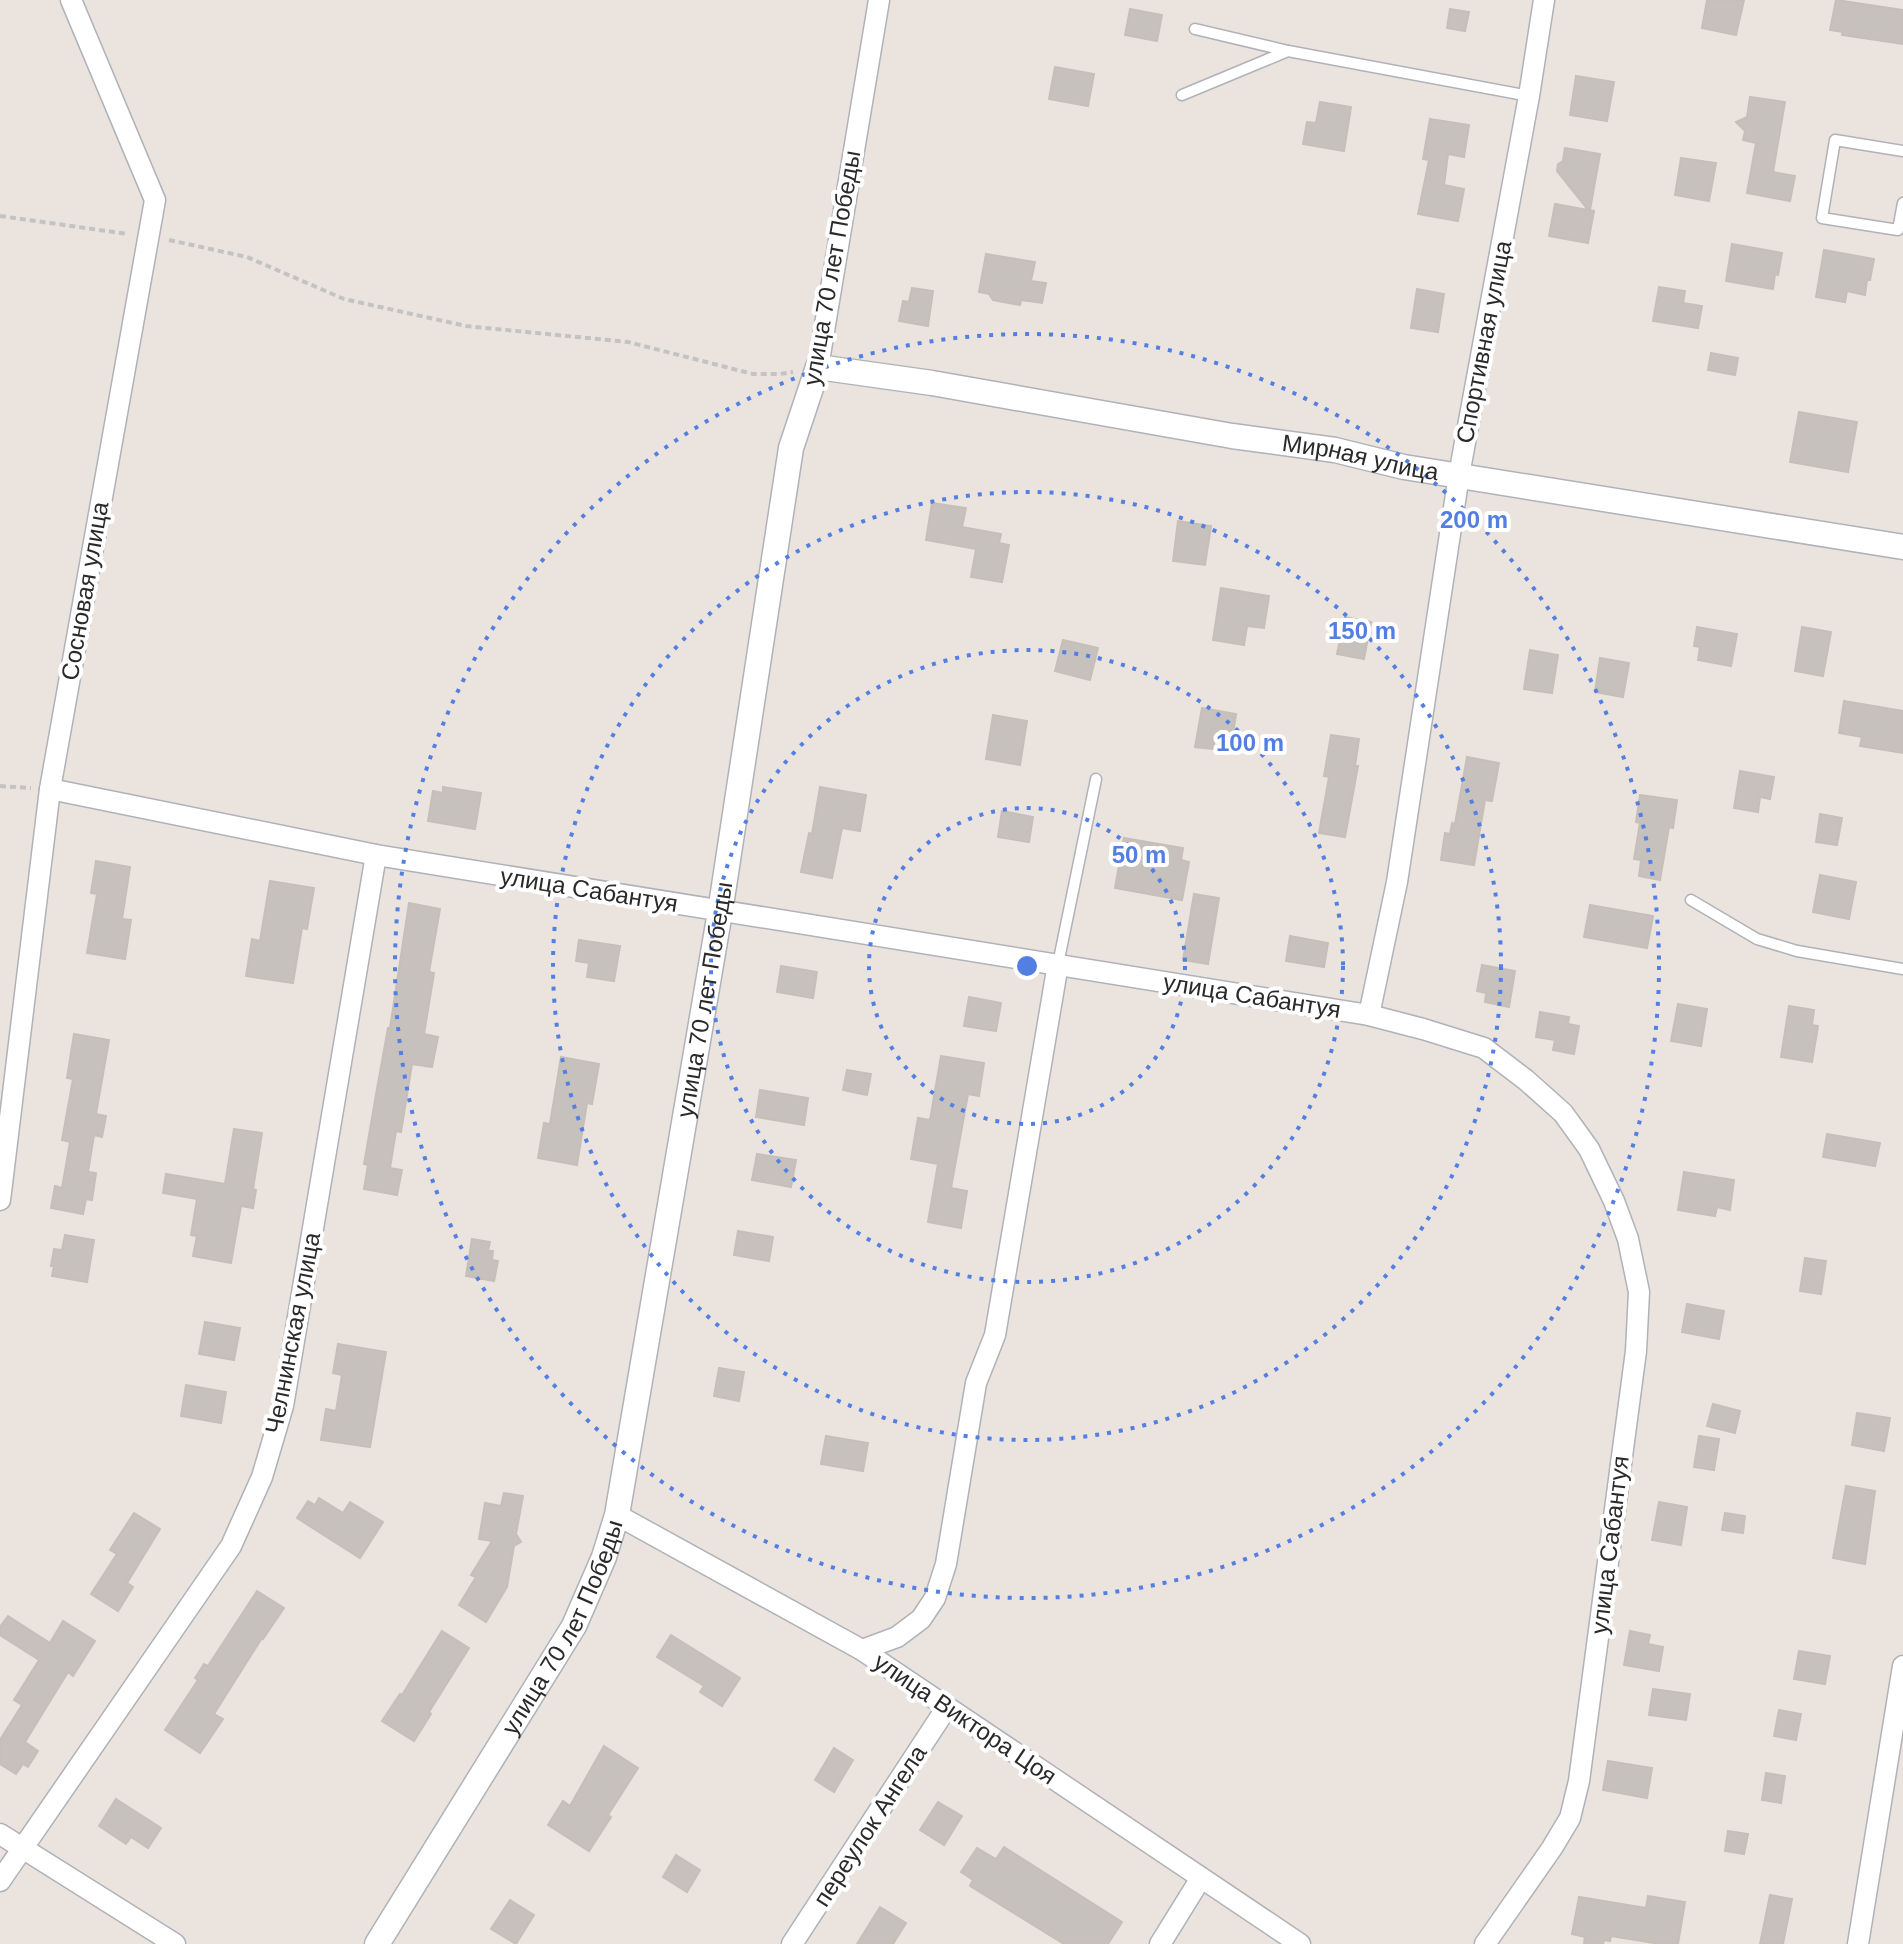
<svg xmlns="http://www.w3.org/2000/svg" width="1903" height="1944" font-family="Arial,sans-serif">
	<rect width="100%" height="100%" fill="#ebe4de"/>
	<!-- building -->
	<g fill="#c6c1bd" stroke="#c6bfb8" stroke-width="2">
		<path d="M1707 0H1744L1736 35 1702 28Z"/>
		<path d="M1836 0 1903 10V44L1842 35 1843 32 1830 30Z"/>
		<path d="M1130 9 1162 15 1157 41 1125 35Z"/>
		<path d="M1450 9 1469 12 1465 31 1447 28Z"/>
		<path d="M1055 67 1094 74 1088 106 1049 99Z"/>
		<path d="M1576 76 1614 82 1607 121 1570 115Z"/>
		<path d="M1750 97 1785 102 1773 172 1795 176 1790 201 1747 193 1756 143 1743 140 1745 131 1736 122 1747 117Z"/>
		<path d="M1320 102 1351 107 1344 151 1303 144 1307 122 1316 123Z"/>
		<path d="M1430 119 1469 125 1464 157 1448 154 1444 185 1464 189 1458 221 1418 214 1429 160 1423 159Z"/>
		<path d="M1565 148 1600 154 1590 210 1594 211 1588 243 1549 236 1555 204 1588 210 1557 171 1558 164 1563 161Z"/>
		<path d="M1681 158 1716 163 1709 201 1675 195Z"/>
		<path d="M1732 244 1782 253 1778 275 1775 274 1773 289 1726 281Z"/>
		<path d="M1824 250 1874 259 1870 280H1867L1865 295 1847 291 1845 302 1816 297Z"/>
		<path d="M986 254 1035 262 1031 281 1046 283 1042 303 1021 300 1020 305 993 300 989 294 979 292Z"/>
		<path d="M1659 287 1685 291 1683 303 1702 306 1698 328 1653 321Z"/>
		<path d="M912 288 933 291 928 326 899 321 903 301 909 302Z"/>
		<path d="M1417 289 1444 294 1438 332 1411 328Z"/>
		<path d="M1711 353 1738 358 1735 375 1708 370Z"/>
		<path d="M1799 412 1857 422 1848 472 1790 462Z"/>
		<path d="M932 503 966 508 962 527 1001 534 999 543 1009 545 1002 582 971 577 976 549 926 540Z"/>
		<path d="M1178 521 1211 526 1205 565 1173 561Z"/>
		<path d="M1221 588 1269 596 1264 628 1247 626 1244 645 1213 640Z"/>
		<path d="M1345 617 1371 622 1364 659 1337 654Z"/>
		<path d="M1697 627 1737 634 1731 666 1698 660 1700 647 1694 646Z"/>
		<path d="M1802 627 1831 632 1823 676 1795 671Z"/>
		<path d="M1063 640 1098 648 1090 680 1055 671Z"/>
		<path d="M1530 650 1558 655 1552 693 1524 689Z"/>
		<path d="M1600 658 1629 663 1623 697 1595 692Z"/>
		<path d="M1844 701 1903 711V753L1860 746 1862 737 1839 733Z"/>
		<path d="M1202 708 1236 714 1232 740 1215 737 1213 749 1195 747Z"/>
		<path d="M993 715 1027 721 1020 765 986 759Z"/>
		<path d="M1331 735 1359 739 1355 766H1358L1345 837 1319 833 1329 777 1324 776Z"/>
		<path d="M1467 757 1499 763 1492 801 1485 800 1474 865 1441 860 1445 833 1450 834 1452 823 1455 824Z"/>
		<path d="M1740 771 1774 777 1770 799 1760 797 1758 812 1734 808Z"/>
		<path d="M443 787 481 793 475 829 428 821 433 791 443 793Z"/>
		<path d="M820 787 866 795 860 831 842 828 832 878 801 872 809 833 812 834Z"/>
		<path d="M1640 795 1677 800 1673 828 1669 827 1660 880 1639 876 1641 860 1634 859 1640 823 1636 822Z"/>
		<path d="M1002 811 1033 817 1029 842 998 837Z"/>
		<path d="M1820 814 1842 818 1837 845 1816 842Z"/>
		<path d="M1124 838 1183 848 1181 860 1189 862 1182 900 1115 888Z"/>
		<path d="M96 861 130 867 122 919 131 920 125 959 87 953 97 894 91 893Z"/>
		<path d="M1820 875 1856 882 1849 919 1813 912Z"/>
		<path d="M270 881 314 888 307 929 302 928 293 983 246 976 252 939 260 941Z"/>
		<path d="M1194 894 1219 898 1208 964 1183 960Z"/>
		<path d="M409 903 440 909 429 972 434 973 424 1034 438 1037 432 1067 412 1064 401 1132 396 1131 390 1168 402 1170 397 1195 364 1189 368 1165 364 1164 377 1089 388 1028H390Z"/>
		<path d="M1590 905 1653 916 1647 948 1584 937Z"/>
		<path d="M1290 936 1328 943 1324 967 1286 961Z"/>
		<path d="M579 940 620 946 614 981 587 977 589 963 576 961Z"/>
		<path d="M1482 965 1515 971 1509 1007 1485 1002 1486 993 1477 991Z"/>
		<path d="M781 966 817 972 813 998 777 992Z"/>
		<path d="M969 997 1001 1003 996 1031 964 1026Z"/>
		<path d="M1678 1004 1707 1009 1701 1046 1671 1041Z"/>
		<path d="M1789 1006 1814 1010 1812 1025 1818 1026 1812 1062 1781 1057Z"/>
		<path d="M1540 1012 1569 1017 1568 1024 1579 1026 1574 1054 1553 1050 1555 1040 1536 1037Z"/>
		<path d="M74 1034 109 1040 96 1114 106 1116 102 1137 94 1135 88 1172 96 1173 92 1200 86 1199 83 1214 51 1208 55 1186 62 1188 70 1142 62 1140 73 1079 67 1078Z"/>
		<path d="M941 1056 984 1063 979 1096 968 1094 951 1188 967 1191 961 1228 928 1222 938 1164 911 1159 918 1118 930 1120Z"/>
		<path d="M561 1057 599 1064 592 1104 587 1103 577 1165 538 1158 544 1123 550 1124Z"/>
		<path d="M847 1070 871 1074 867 1095 843 1090Z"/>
		<path d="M760 1090 808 1098 804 1125 756 1117Z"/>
		<path d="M234 1129 262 1133 253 1189 256 1190 253 1208 241 1206 231 1263 193 1256 197 1236 191 1235 197 1199 163 1193 166 1174 225 1184Z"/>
		<path d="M1827 1134 1880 1143 1875 1166 1823 1157Z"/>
		<path d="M757 1154 796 1160 791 1187 752 1180Z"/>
		<path d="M1684 1172 1734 1180 1730 1210 1717 1207 1715 1216 1678 1210Z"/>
		<path d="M738 1231 773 1237 769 1261 734 1255Z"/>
		<path d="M65 1235 94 1240 87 1282 52 1276 54 1266H51L54 1249 62 1250Z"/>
		<path d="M472 1239 490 1242 488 1251H493L492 1260 498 1261 494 1281 466 1276Z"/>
		<path d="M1805 1258 1826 1261 1821 1294 1800 1291Z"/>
		<path d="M1687 1304 1724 1311 1719 1339 1682 1332Z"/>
		<path d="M205 1322 240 1328 234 1360 199 1354Z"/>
		<path d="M338 1344 386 1352 370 1447 321 1440 326 1409 336 1411 342 1375 333 1373Z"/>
		<path d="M719 1368 744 1372 739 1401 714 1396Z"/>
		<path d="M186 1385 226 1392 221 1423 181 1416Z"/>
		<path d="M1713 1404 1740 1411 1735 1433 1707 1426Z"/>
		<path d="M1857 1413 1890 1418 1884 1451 1852 1445Z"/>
		<path d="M826 1436 868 1443 863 1471 821 1464Z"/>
		<path d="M1699 1436 1719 1439 1714 1470 1694 1467Z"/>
		<path d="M1846 1486 1875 1491 1865 1564 1833 1558Z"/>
		<path d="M504 1493 523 1496 516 1534 521 1542 514 1546 507 1587 486 1622 459 1605 476 1577 471 1575 492 1541 479 1539 485 1503 501 1506Z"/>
		<path d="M319 1498 343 1513 350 1502 383 1522 360 1558 297 1518 308 1501 315 1505Z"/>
		<path d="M1659 1502 1687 1507 1681 1545 1652 1540Z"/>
		<path d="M134 1513 160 1529 127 1583 133 1587 118 1611 91 1594 117 1554 110 1550Z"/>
		<path d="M1725 1513 1745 1516 1743 1533 1722 1530Z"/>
		<path d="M257 1591 284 1608 263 1639 262 1638 214 1714 223 1719 200 1753 165 1730 198 1680 195 1678 204 1664 208 1666Z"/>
		<path d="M8 1616 50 1643 63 1621 95 1641 73 1676 68 1672 25 1742 38 1751 28 1767 23 1764 16 1774 0 1764V1740L22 1705 14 1700 39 1660 0 1635V1627Z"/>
		<path d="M442 1631 469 1648 429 1712 431 1714 414 1741 382 1721 400 1694 402 1695Z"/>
		<path d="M1630 1631 1650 1635 1648 1644 1663 1647 1659 1671 1624 1665Z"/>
		<path d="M671 1635 740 1678 722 1706 700 1692 704 1686 657 1657Z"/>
		<path d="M1799 1651 1830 1656 1825 1684 1794 1679Z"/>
		<path d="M1653 1689 1690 1694 1686 1720 1649 1715Z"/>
		<path d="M1779 1710 1801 1714 1796 1740 1774 1736Z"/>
		<path d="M604 1746 638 1768 608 1815 611 1817 589 1851 548 1825 563 1801 570 1806Z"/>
		<path d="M834 1748 853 1760 834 1792 815 1780Z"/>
		<path d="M1608 1761 1652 1768 1647 1798 1603 1790Z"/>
		<path d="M1766 1773 1785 1776 1781 1803 1762 1800Z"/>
		<path d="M116 1799 161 1828 148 1848 131 1837 126 1844 99 1826Z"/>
		<path d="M938 1802 962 1816 944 1845 920 1830Z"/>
		<path d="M1728 1831 1748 1834 1744 1854 1725 1851Z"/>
		<path d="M1004 1847 1122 1922 1108 1944H1064L970 1886 973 1880 961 1872 977 1848 996 1859Z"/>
		<path d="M676 1855 700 1870 687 1892 663 1877Z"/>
		<path d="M1770 1895 1792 1899 1783 1944H1760Z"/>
		<path d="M1648 1896 1685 1902 1678 1944H1660L1611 1936 1610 1941 1604 1940 1603 1944H1584L1585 1937 1572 1934 1579 1897 1646 1908Z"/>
		<path d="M510 1900 534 1915 516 1944 491 1929Z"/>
		<path d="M880 1907 906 1923 893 1944H857Z"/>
	</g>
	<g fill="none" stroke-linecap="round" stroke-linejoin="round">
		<defs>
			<g id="service">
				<path d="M1195 29 1288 51"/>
				<path d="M1182 95 1288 51 1529 96"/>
				<path d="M1903 151 1835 140 1822 218 1898 230 1903 203"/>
				<path d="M1691 900 1757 939 1797 951 1903 969"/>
				<path d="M1058 964 1096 779"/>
			</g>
			<g id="minor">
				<path d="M818 367 879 0"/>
				<path d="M50 789 376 855 1369 1015 1423 1029 1484 1048 1526 1080 1563 1113 1589 1149 1614 1201 1628 1239 1639 1292 1636 1351 1579 1781 1570 1818 1552 1848 1485 1944"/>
				<path d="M1369 1015 1397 882 1459 475 1529 96 1544 0"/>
				<path d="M0 1200 50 789 155 200 71 0"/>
				<path d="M617 1515 862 1650 1300 1944"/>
				<path d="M862 1650 897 1637 921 1619 935 1598 946 1564 976 1383 995 1335 1058 964"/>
				<path d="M0 1834 175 1944"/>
				<path d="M0 1881 231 1546 262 1477 283 1406 376 855"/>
				<path d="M792 1944 947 1707"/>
				<path d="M1160 1944 1201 1878"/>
				<path d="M1858 1944 1903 1666"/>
			</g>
			<g id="tertiary">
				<path id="s1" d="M377 1944 574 1626 604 1557 617 1515 720 912 791 448 818 367 932 383 1232 436 1335 450 1404 467 1903 547"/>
			</g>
		</defs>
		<!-- service casing -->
		<use href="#service" stroke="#afb2b9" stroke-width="13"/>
		<!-- minor casing -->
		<use href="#minor" stroke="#afb2b9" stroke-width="23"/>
		<!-- tertiary casing -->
		<use href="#tertiary" stroke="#afb2b9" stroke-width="27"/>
		<!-- path -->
		<g stroke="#c3c3c3" stroke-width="4" stroke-dasharray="6 4" stroke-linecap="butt">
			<path d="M0 216 128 234"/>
			<path d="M169 240 247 257 344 299 466 326 628 342 753 374H780L793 372"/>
			<path d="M0 786 31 788"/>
		</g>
		<!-- service -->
		<use href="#service" stroke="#fff" stroke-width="10"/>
		<!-- minor -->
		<use href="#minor" stroke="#fff" stroke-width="20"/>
		<!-- tertiary -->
		<use href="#tertiary" stroke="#fff" stroke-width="24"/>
	</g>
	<!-- distance rings -->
	<g fill="none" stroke="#537fe3" stroke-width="4" stroke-dasharray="4 8">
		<circle cx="1027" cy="966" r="158"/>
		<circle cx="1027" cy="966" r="316"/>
		<circle cx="1027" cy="966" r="474"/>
		<circle cx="1027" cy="966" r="632"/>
	</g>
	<g text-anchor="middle" stroke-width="8" stroke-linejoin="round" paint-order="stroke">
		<!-- street labels -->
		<g font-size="24" fill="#2a2a2a" stroke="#fff">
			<text transform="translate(832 268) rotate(-80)" y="8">улица 70 лет Победы</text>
			<text transform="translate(1484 342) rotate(-79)" y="8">Спортивная улица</text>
			<text dy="8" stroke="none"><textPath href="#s1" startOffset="2210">Мирная улица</textPath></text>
			<text transform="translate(85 591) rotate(-80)" y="8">Сосновая улица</text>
			<text transform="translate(589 890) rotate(9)" y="8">улица Сабантуя</text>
			<text transform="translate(1252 996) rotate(9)" y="8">улица Сабантуя</text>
			<text dy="8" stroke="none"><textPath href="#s1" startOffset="1016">улица 70 лет Победы</textPath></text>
			<text transform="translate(293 1333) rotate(-79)" y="8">Челнинская улица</text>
			<text transform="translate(1610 1545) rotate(-83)" y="8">улица Сабантуя</text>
			<text dy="8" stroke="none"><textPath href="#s1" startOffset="368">улица 70 лет Победы</textPath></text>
			<text transform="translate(965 1719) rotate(34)" y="8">улица Виктора Цоя</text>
			<text transform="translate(870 1826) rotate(-57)" y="8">переулок Ангела</text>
		</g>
	</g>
	<circle cx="1027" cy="966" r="12" fill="#537fe3" stroke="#fff" stroke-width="4"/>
	<g font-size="24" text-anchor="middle" font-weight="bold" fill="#537fe3" stroke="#fff" stroke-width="8" stroke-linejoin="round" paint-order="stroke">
		<text x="1474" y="528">200 m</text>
		<text x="1362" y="639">150 m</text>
		<text x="1250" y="751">100 m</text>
		<text x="1139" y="863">50 m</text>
	</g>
</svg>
